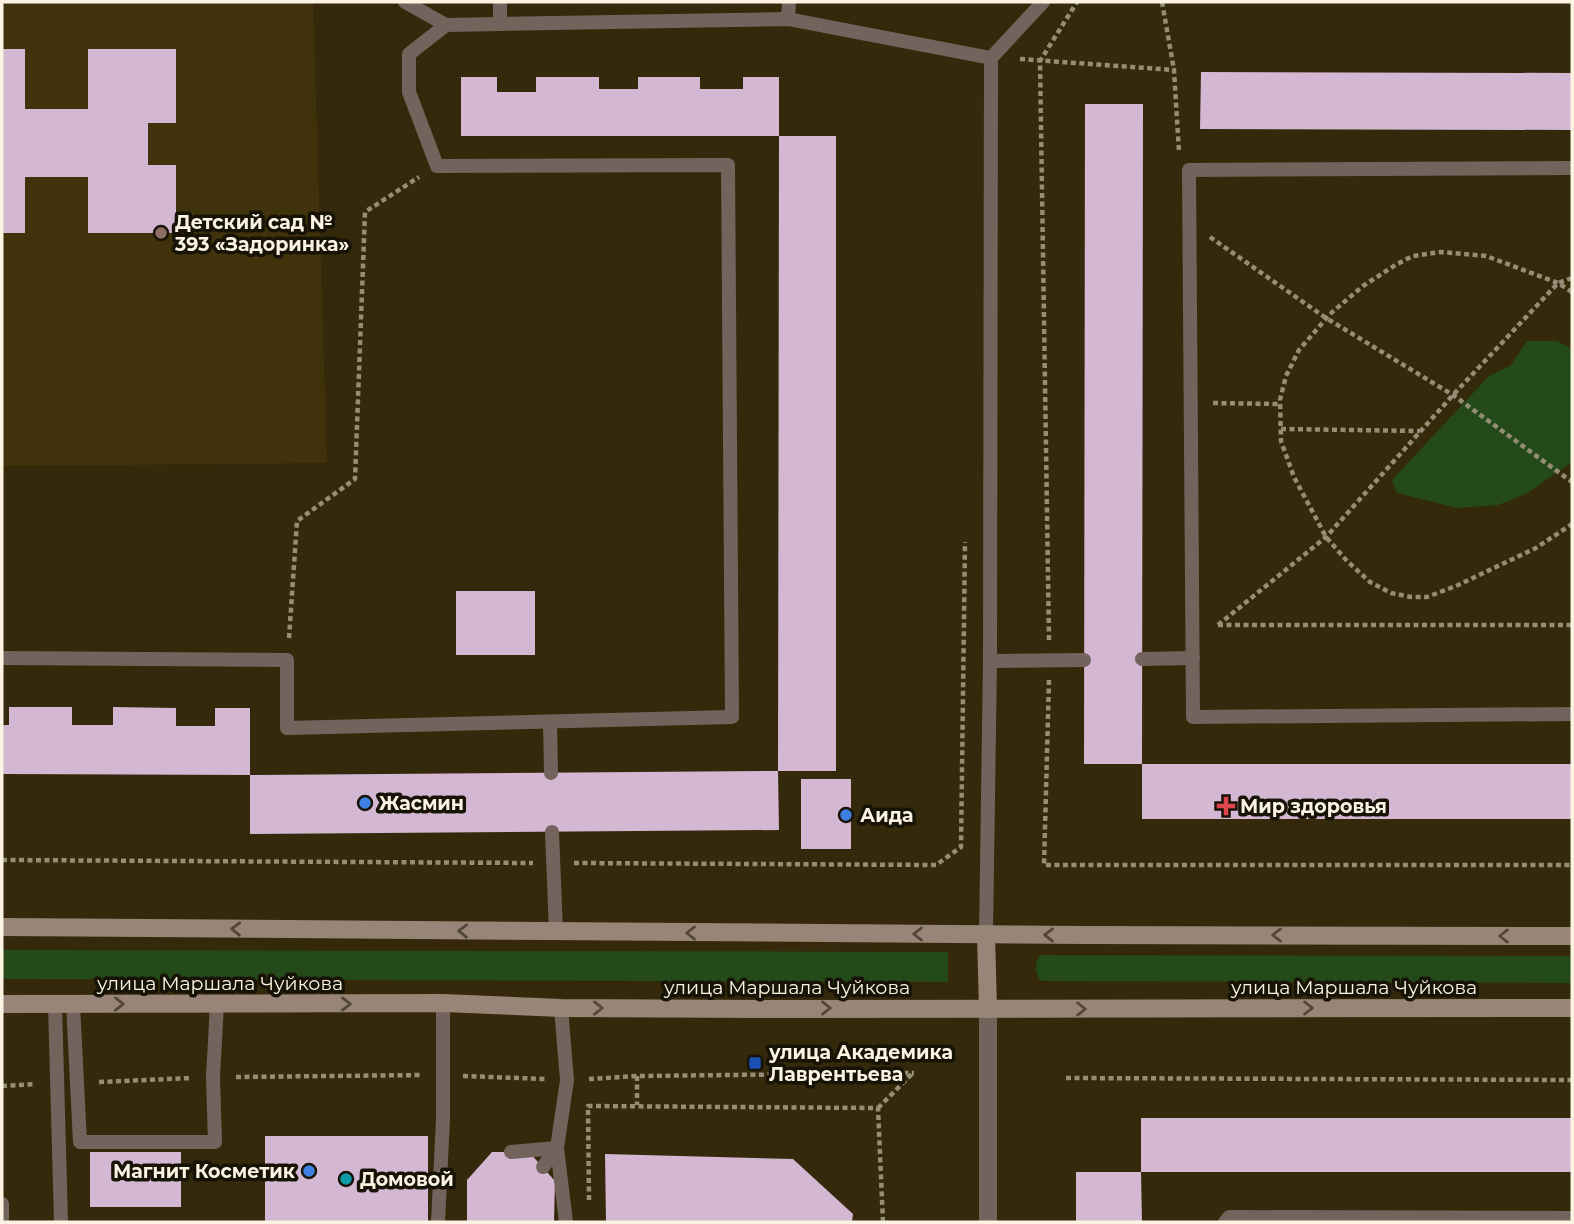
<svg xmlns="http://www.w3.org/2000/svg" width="1574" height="1224" font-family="Montserrat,sans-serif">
	<rect width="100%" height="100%" fill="#34290b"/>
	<!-- built -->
	<path fill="#40320a" d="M2 2H313L327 463 2 466Z"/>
	<!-- green -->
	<g fill="#234a18">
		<path d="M1527 341H1557L1572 349V462L1526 494 1498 505 1457 508 1397 493 1392 480 1489 376 1510 366Z"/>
		<path d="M2 950 948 952V982L2 979Z"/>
		<path d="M1040 955 1572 956V983L1041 981C1035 973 1034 964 1040 955Z"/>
	</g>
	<!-- building -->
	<g fill="#d4b7d2">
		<path d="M2 49H25V109H88V49H176V123H148V165H176V233H88V177H25V233H2Z"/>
		<path d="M1201 72 1572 73V130L1200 129Z"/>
		<path d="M461 77H497V92H536V77H599V89H638V77H700V89H743V77H779V136H461Z"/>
		<path d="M1085 104H1143L1142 764H1084Z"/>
		<path d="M779 136H836V771H778Z"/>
		<rect x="456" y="591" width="79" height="64"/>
		<path d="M9 707H72V725H113V707L176 708V726H215V708H250V775L2 774V725H9Z"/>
		<rect x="1142" y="764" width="430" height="55"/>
		<path d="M778 771 779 830 250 834V775Z"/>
		<rect x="801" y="779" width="50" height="70"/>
		<path d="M1141 1118H1572V1172H1141L1142 1222H1076V1172H1141Z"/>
		<rect x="265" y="1136" width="163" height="86"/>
		<rect x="90" y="1152" width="91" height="55"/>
		<path d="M492 1152H529L555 1181 554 1222H467V1180Z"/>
		<path d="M605 1154 793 1159 853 1214 852 1222H606Z"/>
	</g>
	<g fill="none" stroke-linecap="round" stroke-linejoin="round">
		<!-- path -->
		<g stroke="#968d76" stroke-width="4.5" stroke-dasharray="5 3.5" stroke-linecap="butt">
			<path d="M1162 2 1174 70"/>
			<path d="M1020 59 1174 70 1179 152"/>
			<path d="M1210 237 1326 318 1453 395 1572 482"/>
			<path d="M1572 292 1558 283 1486 256 1441 252 1413 256 1397 264 1363 286 1330 314 1299 350 1286 376 1280 400 1281 441 1294 477 1326 537 1347 561 1370 582 1391 593 1411 597H1427L1456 586 1536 548 1572 524"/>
			<path d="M1213 403 1280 404"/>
			<path d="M1281 429 1420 431"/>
			<path d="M1218 625 1326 537 1453 395 1558 283 1572 278"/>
			<path d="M1218 625H1572"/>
			<path d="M289 638 297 521 355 479 365 212 419 177"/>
			<path d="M1049 640 1040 61 1077 2"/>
			<path d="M1049 680 1044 865H1572"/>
			<path d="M2 860 533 863"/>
			<path d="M574 863 936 865 961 847 965 542"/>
			<path d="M463 1076 546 1079"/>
			<path d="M637 1076V1105"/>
			<path d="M236 1077 423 1075"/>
			<path d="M1066 1078 1572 1080"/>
			<path d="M589 1079 637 1076 914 1073"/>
			<path d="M99 1082 192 1078"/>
			<path d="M2 1086 35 1084"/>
			<path d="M878 1108 913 1073"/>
			<path d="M589 1200 588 1106 878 1108 883 1222"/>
		</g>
		<!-- lane -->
		<g stroke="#72645c" stroke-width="14">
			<path d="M405 2 446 25"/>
			<path d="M500 2V24L788 19 991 58"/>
			<path d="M788 19 789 2"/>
			<path d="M1572 168 1189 170 1193 717 1572 714"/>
			<path d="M2 658 287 660V728L732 717 728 165 437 166 409 92V54L446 25 500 24"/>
			<path d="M1142 659 1193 658"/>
			<path d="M990 661 1084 660"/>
			<path d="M550 722 551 773"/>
			<path d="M552 832 556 932"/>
			<path d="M986 934 990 661 991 58 1043 2"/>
			<path d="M55 1004 61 1222"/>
			<path d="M73 1004 80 1142H215L213 1077 217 1004"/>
			<path d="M561 1008 567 1080 557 1148 566 1222"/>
			<path d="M511 1152 557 1148"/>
			<path d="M543 1167 557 1148"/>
			<path d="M2 1204V1222"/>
			<path d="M438 1222 443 1119V1003"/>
			<path d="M1225 1222 1229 1217 1572 1218"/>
		</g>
		<!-- street -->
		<path stroke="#72645c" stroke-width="18" d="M988 1009V1222"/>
		<!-- secondary -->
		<g stroke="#998577" stroke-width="18">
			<path d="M2 927 1086 935 1572 936"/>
			<path d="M986 934 988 1009"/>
			<path d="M2 1004 443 1003 561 1008 761 1009 1572 1008"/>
		</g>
	</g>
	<!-- one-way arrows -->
	<defs><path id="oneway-chevron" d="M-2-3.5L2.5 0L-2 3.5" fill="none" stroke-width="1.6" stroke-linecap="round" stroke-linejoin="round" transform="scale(1.75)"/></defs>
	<g stroke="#524639">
		<use href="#oneway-chevron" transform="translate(236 929) rotate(-179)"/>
		<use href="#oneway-chevron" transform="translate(463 931) rotate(-179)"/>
		<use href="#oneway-chevron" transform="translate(691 933) rotate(-180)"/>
		<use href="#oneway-chevron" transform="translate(918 934) rotate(-180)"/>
		<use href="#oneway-chevron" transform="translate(1049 935) rotate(-179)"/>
		<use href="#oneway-chevron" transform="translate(1277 935) rotate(-180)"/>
		<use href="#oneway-chevron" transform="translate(1504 936) rotate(-180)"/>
		<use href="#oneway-chevron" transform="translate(119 1004)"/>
		<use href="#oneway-chevron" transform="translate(346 1004)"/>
		<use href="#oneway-chevron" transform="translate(598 1008)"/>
		<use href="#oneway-chevron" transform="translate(826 1008)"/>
		<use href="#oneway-chevron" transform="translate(1308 1008)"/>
		<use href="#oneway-chevron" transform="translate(1081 1009)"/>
	</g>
	<!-- markers -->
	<circle fill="#8d6e63" stroke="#181307" stroke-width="2.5" cx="161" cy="233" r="7"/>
	<g fill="#3f7fe0" stroke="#181307" stroke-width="2.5">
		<circle cx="365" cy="803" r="7"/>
		<circle cx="846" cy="815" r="7"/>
		<circle cx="309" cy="1171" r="7"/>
	</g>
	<path fill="#e0444e" stroke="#181307" stroke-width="2.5" d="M1222.5 795.5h7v7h7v7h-7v7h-7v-7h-7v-7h7z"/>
	<rect fill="#1a4fb4" stroke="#181307" stroke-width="2.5" x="748" y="1056" width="14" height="14" rx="3.5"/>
	<circle fill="#0f9aa8" stroke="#181307" stroke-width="2.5" cx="346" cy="1179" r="7"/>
	<g text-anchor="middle" stroke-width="7" stroke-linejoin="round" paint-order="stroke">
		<!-- poi labels -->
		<g font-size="19" font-weight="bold" fill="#fbf4e3" stroke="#181307" text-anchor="start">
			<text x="175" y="229">Детский сад №<tspan x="175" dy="22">393 «Задоринка»</tspan></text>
			<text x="379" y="810">Жасмин</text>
			<text x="1240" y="813">Мир здоровья</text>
			<text x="860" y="822">Аида</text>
			<text x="769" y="1059">улица Академика<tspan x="769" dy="22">Лаврентьева</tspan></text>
			<text x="295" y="1178" text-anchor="end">Магнит Косметик</text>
			<text x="360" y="1186">Домовой</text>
		</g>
		<!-- street labels -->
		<g font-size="19" fill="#fbf4e3" stroke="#181307">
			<text x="220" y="990">улица Маршала Чуйкова</text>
			<text x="787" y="994">улица Маршала Чуйкова</text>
			<text x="1354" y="994">улица Маршала Чуйкова</text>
		</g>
	</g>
	<!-- border -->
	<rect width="1574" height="1224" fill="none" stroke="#fbf4e3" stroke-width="7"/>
</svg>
